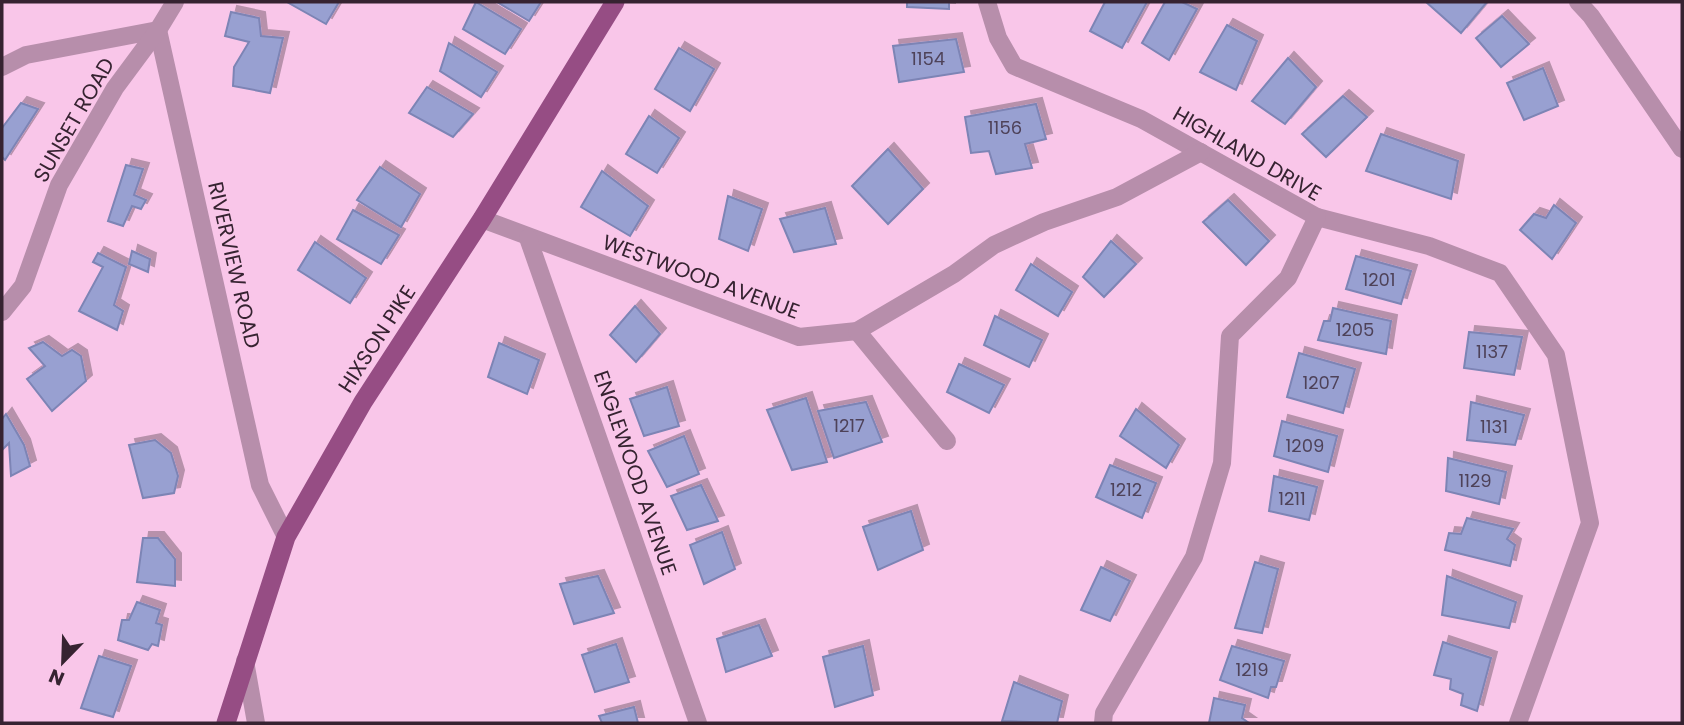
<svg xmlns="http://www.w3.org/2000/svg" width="1684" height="725" font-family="Poppins,sans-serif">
	<defs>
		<filter id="shadow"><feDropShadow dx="6" dy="-6" stdDeviation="0" flood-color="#0004"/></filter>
	</defs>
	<rect width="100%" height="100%" fill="#f9c6e9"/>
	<!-- building -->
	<g fill="#98a0d1" stroke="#7d84b5" stroke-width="2" filter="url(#shadow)">
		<path d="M287 2H339L326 24Z"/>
		<path d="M476 2 521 29 505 54 463 29Z"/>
		<path d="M497 2H541L529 21Z"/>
		<path d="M907 2H949V9L907 7Z"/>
		<path d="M1105 2H1147L1122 48 1090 31Z"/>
		<path d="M1165 2H1182L1197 9 1169 60 1142 43Z"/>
		<path d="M1426 2H1487L1461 33Z"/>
		<path d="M231 12 259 18 261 36 283 38 270 93 233 86 234 67 249 42 225 36Z"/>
		<path d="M1502 16 1529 44 1501 67 1476 38Z"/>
		<path d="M1227 25 1257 41 1236 90 1200 72Z"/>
		<path d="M956 39 964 72 899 82 893 46Z"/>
		<path d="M449 43 497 72 481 97 440 71Z"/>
		<path d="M679 48 714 69 690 111 655 89Z"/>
		<path d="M1288 58 1316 87 1285 124 1252 101Z"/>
		<path d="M1543 68 1558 106 1524 120 1507 83Z"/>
		<path d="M427 87 473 114 453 137 409 113Z"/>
		<path d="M1343 96 1367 117 1326 157 1302 134Z"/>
		<path d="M21 103 38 109 5 160 2 157V128Z"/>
		<path d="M1036 104 1046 139 1025 144 1032 168 996 174 989 151 971 153 965 117Z"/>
		<path d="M649 116 679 138 657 173 626 154Z"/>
		<path d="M1381 134 1458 161 1451 199 1366 171Z"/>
		<path d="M888 149 923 189 888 224 852 186Z"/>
		<path d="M126 165 143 169 134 195 146 200 141 209 132 206 123 226 108 221Z"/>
		<path d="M380 167 420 194 401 227 357 200Z"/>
		<path d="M602 171 648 206 630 236 581 207Z"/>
		<path d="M728 196 762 209 748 251 719 239Z"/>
		<path d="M1228 200 1269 241 1246 265 1203 222Z"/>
		<path d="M1554 205 1576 223 1552 259 1520 230 1534 214 1546 218Z"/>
		<path d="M825 208 836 244 794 252 780 219Z"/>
		<path d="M353 210 399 235 381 264 337 239Z"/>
		<path d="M1111 241 1136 264 1104 297 1083 277Z"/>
		<path d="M315 242 366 278 350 303 298 270Z"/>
		<path d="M132 251 150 259 148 272 129 264Z"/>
		<path d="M98 253 126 267 114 305 123 311 117 330 79 311 103 267 93 262Z"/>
		<path d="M1356 256 1411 271 1401 304 1346 289Z"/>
		<path d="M1031 264 1072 292 1058 316 1016 290Z"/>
		<path d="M635 306 660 334 636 362 610 335Z"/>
		<path d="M1333 308 1391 321 1386 354 1318 340 1324 321H1330Z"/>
		<path d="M995 316 1042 340 1029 367 984 345Z"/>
		<path d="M1469 332 1522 337 1514 375 1464 368Z"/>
		<path d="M43 342 62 356 72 350 81 356 86 381 52 411 27 379 45 366 29 348Z"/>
		<path d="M499 343 539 360 527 394 488 377Z"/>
		<path d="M1299 353 1355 369 1343 413 1287 397Z"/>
		<path d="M959 364 1004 385 989 413 947 392Z"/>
		<path d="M667 387 679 426 644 436 630 399Z"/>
		<path d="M806 398 827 462 792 470 767 410Z"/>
		<path d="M866 402 882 442 834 458 818 411Z"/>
		<path d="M1471 402 1524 415 1515 445 1467 440Z"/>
		<path d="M1136 409 1179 445 1166 468 1120 436Z"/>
		<path d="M6 414 24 445 30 466 11 476 9 443 2 450V419Z"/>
		<path d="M1282 421 1337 436 1328 472 1274 456Z"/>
		<path d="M684 436 699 474 667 487 648 451Z"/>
		<path d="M155 440 171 453 178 476 174 493 143 498 129 445Z"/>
		<path d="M1448 458 1506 472 1499 504 1446 491Z"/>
		<path d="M1110 465 1156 483 1142 518 1096 497Z"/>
		<path d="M1274 476 1317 487 1309 520 1269 511Z"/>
		<path d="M701 485 718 521 687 530 671 496Z"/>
		<path d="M911 511 923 550 878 570 863 527Z"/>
		<path d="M1467 518 1513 529 1507 539 1515 545 1510 566 1445 550 1449 533 1461 534Z"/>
		<path d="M722 532 735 569 704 584 690 545Z"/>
		<path d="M143 538H158L175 559V586L137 582Z"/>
		<path d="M1255 562 1278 569 1262 633 1235 628Z"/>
		<path d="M1101 567 1130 581 1110 621 1081 610Z"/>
		<path d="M598 576 614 613 574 624 560 584Z"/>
		<path d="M1447 576 1516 602 1509 628 1442 615Z"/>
		<path d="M137 602 160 610 156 623 162 625 158 646 152 644 148 650 118 640 122 620H129Z"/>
		<path d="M759 625 772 656 726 672 717 639Z"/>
		<path d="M1443 642 1491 658 1477 711 1461 705 1463 694 1450 689 1451 679 1434 675Z"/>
		<path d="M616 644 629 682 595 692 582 655Z"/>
		<path d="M863 646 873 695 835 707 823 657Z"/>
		<path d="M1232 646 1284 661 1276 687H1271L1268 698 1220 680Z"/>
		<path d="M99 656 131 666 113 717 81 708Z"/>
		<path d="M1014 682 1062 701 1057 723 1002 721Z"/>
		<path d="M1214 698 1245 705 1242 718 1249 723H1209Z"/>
		<path d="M634 707 638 723H602L599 716Z"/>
	</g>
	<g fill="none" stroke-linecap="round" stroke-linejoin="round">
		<!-- minor -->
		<g stroke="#b78eab" stroke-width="18">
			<path d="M987 2 998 38 1014 66 1141 119 1317 217 1429 246 1500 273 1556 355 1590 523 1518 723"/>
			<path d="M1578 2 1591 16 1682 149"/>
			<path d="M158 30 260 485 286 537"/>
			<path d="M2 67 26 55 158 30"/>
			<path d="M482 219 799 337 857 331 954 274 994 245 1044 222 1117 197 1201 152"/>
			<path d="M528 238 698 723"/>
			<path d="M2 312 23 286 59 185 115 88 158 30 175 2"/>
			<path d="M857 331 947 441"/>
			<path d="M245 661 256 723"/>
			<path d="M1103 723 1104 713 1194 557 1222 463 1230 336 1288 278 1317 217"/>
		</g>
		<!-- primary -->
		<path stroke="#964d84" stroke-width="19" d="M226 723 286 537 363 402 482 219 615 2"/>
	</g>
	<g text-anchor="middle" stroke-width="5" stroke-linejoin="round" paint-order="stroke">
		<!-- number labels -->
		<g font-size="18" fill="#4e4259">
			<text x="928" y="65">1154</text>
			<text x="1005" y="134">1156</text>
			<text x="1379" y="286">1201</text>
			<text x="1355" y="336">1205</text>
			<text x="1492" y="358">1137</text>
			<text x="1321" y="389">1207</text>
			<text x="849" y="432">1217</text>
			<text x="1494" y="433">1131</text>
			<text x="1305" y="452">1209</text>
			<text x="1475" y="487">1129</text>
			<text x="1126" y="496">1212</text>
			<text x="1292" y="505">1211</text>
			<text x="1252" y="676">1219</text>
		</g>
		<!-- street labels -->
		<g font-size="21" fill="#362331" stroke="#f9c6e9">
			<text transform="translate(74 120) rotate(-60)" y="7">SUNSET ROAD</text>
			<text transform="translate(1247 154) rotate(30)" y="7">HIGHLAND DRIVE</text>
			<text transform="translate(234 265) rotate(77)" y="7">RIVERVIEW ROAD</text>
			<text transform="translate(701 277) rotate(20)" y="7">WESTWOOD AVENUE</text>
			<text transform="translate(377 339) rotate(-57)" y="7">HIXSON PIKE</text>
			<text transform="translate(635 473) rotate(71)" y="7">ENGLEWOOD AVENUE</text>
		</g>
	</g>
	<!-- border -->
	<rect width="1684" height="725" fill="none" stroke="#362331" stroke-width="7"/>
	<!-- north arrow -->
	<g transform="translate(63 662) rotate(203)" stroke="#f9c6e9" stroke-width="5" paint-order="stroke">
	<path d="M0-5L12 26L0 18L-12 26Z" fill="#362331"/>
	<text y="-10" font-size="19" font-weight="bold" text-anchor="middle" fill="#362331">N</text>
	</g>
</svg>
